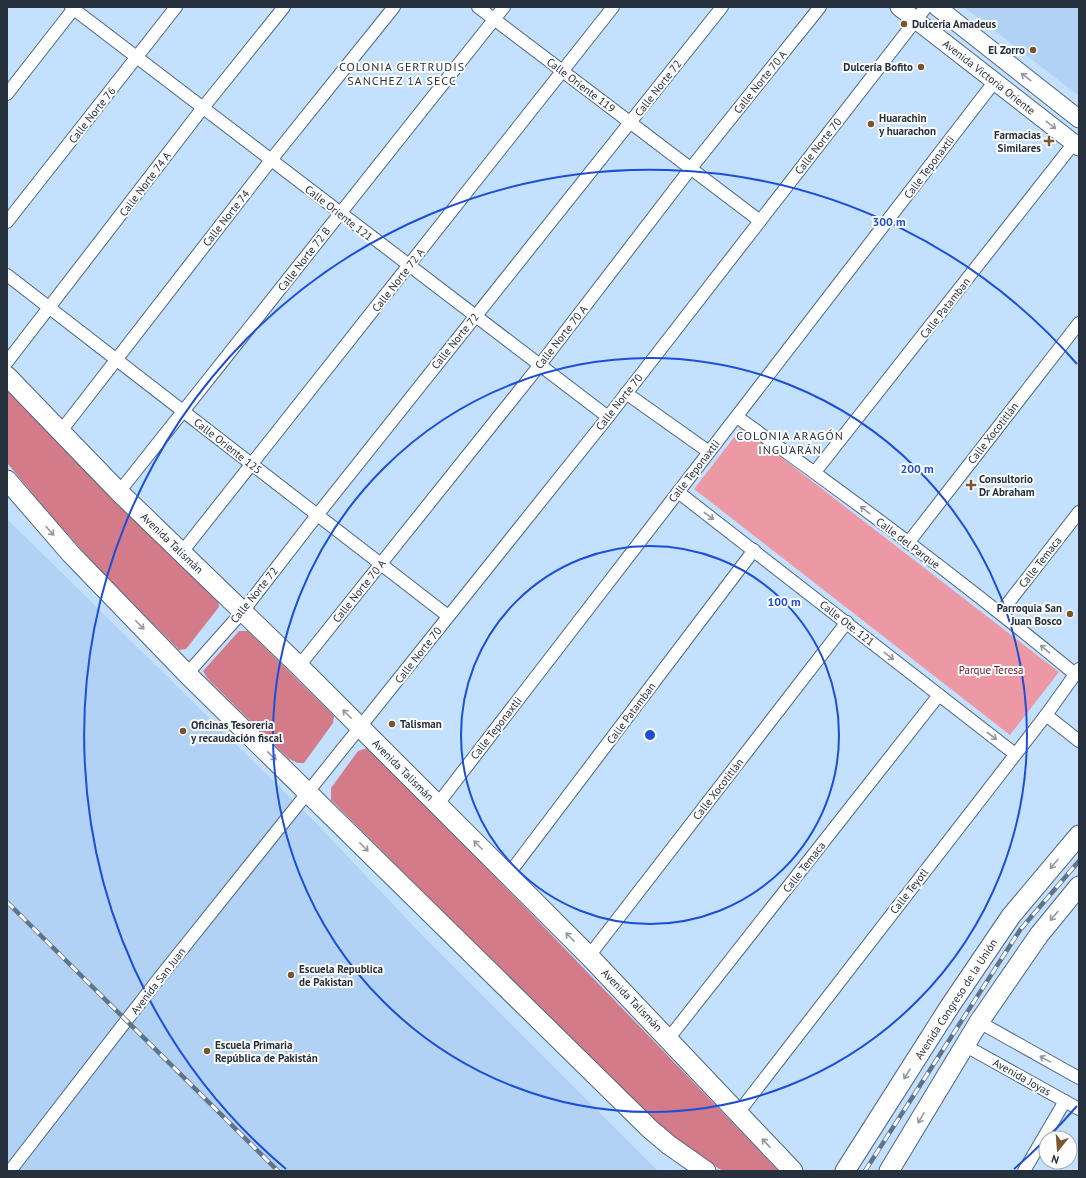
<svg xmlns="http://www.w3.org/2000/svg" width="1086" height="1178" font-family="'PT Sans',sans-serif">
	<rect width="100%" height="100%" fill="#c3e0ff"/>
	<!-- built -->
	<g fill="#b1d2f5">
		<path d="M964 7H1079V96Z"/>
		<path d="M7 519 315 822 423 936 658 1171H7Z"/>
	</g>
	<!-- green -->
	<path fill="#ed99a5" d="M742 427 1059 672 1010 735 694 489Z"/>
	<!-- forest -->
	<g fill="#d37b89">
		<path d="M7 390 218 599 219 607 186 649 179 650 98 568 53 518 7 463Z"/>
		<path d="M239 631H248L334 716 333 723 304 763H298L289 759 207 678 203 671Z"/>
		<path d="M367 748 379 756 779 1171H723L685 1148 628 1096 331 800V788L358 751Z"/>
	</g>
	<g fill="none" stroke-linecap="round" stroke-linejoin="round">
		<defs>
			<g id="street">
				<path d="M71 7 608 417"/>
				<path d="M478 7 760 221"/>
				<path d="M7 94 75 7"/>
				<path d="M7 222 176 7"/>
				<path d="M7 275 448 616"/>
				<path d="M7 362 202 109 284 7"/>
				<path d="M626 393 709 452"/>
				<path d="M737 417C853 499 966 584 1075 674"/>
				<path d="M61 431 271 160 394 7"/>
				<path d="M815 472 1074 143"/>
				<path d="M119 492 504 7"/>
				<path d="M678 492 1015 754"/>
				<path d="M908 543 1079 323"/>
				<path d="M182 552 613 7"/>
				<path d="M1001 612 1079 512"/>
				<path d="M299 666 539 366 691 168 820 7"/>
				<path d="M187 674 243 611 318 514 722 7"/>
				<path d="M1046 715 1079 741"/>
				<path d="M437 805 995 81"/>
				<path d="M508 875 754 550"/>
				<path d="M589 956 847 622"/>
				<path d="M979 1022 1079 1078"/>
				<path d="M669 1038 939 695"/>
				<path d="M964 1045 1079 1109"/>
				<path d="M738 1113 1046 715 1079 669"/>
				<path d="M10 1171 160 977 608 417 926 7"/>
				<path d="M1024 1171 1065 1101"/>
			</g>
			<g id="secondary">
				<path d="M899 7 1079 147"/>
				<path d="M937 7 1079 119"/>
			</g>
			<g id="primary">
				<path d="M7 376 119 492 299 666 589 956 793 1171"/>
				<path d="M7 480 71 554 187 674 650 1129 669 1145 706 1171"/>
				<path d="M845 1171 950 1006 1011 916 1079 835"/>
				<path d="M889 1171 979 1022 1039 935 1079 886"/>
			</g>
		</defs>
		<!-- street casing -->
		<use href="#street" stroke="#4d6680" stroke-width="14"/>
		<!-- secondary casing -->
		<use href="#secondary" stroke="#4d6680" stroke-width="19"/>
		<!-- primary casing -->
		<use href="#primary" stroke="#4d6680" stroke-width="21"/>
		<!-- street -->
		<use href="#street" stroke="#fff" stroke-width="12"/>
		<!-- secondary -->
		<use href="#secondary" stroke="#fff" stroke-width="17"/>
		<!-- primary -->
		<use href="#primary" stroke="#fff" stroke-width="19"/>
		<defs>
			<g id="rail">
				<path d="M7 902 278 1171"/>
				<path d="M865 1171 1020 930 1079 861"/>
			</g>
		</defs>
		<!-- rail casing -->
		<use href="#rail" stroke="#617386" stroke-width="4.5"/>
		<!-- rail -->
		<use href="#rail" stroke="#fdfdfd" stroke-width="3" stroke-dasharray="9" stroke-linecap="butt"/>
	</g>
	<!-- one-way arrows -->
	<defs><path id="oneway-shaft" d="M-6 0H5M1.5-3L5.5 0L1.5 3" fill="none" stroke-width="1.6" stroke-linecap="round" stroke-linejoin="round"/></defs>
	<g stroke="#92989e">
		<use href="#oneway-shaft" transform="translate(1026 77) rotate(-142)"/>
		<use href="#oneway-shaft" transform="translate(1051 125) rotate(38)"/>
		<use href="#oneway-shaft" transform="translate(865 510) rotate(-142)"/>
		<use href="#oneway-shaft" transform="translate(709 516) rotate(37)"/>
		<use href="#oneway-shaft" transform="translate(50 531) rotate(48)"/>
		<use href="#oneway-shaft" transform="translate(140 625) rotate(46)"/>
		<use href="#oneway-shaft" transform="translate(1045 649) rotate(-140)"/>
		<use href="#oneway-shaft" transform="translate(889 656) rotate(38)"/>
		<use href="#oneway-shaft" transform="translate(347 714) rotate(-135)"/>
		<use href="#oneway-shaft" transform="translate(992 736) rotate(37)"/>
		<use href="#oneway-shaft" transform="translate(272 756) rotate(44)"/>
		<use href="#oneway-shaft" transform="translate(478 845) rotate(-135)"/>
		<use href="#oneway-shaft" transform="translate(364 847) rotate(45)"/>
		<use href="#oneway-shaft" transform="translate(1054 864) rotate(130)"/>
		<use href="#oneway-shaft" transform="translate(1054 916) rotate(130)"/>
		<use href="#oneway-shaft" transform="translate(570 937) rotate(-135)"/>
		<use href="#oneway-shaft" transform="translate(1045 1059) rotate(-151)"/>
		<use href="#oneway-shaft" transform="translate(907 1074) rotate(122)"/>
		<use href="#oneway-shaft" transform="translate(921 1118) rotate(121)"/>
		<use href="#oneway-shaft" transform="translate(766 1143) rotate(-133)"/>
	</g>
	<!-- distance rings -->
	<g fill="none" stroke="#1d4ed8" stroke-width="2">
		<circle cx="650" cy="735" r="189"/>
		<circle cx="650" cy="735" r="377"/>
		<path d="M1077 1106A566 566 0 0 1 1050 1135M1043 1142A566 566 0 0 1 1014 1169M286 1169A566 566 0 1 1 1077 364"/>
	</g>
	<!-- markers -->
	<g fill="#78572e" stroke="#fdfdfd" stroke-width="1.5">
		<circle cx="904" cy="24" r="4"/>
		<circle cx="1033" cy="50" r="4"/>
		<circle cx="921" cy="67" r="4"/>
		<circle cx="871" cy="124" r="4"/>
		<path d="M1047 135h4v4h4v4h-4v4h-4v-4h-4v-4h4z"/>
		<path d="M969 479h4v4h4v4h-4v4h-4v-4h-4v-4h4z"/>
		<circle cx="1070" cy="614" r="4"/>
		<circle cx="392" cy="724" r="4"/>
		<circle cx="183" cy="731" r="4"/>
		<circle cx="291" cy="975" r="4"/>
		<circle cx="207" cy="1051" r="4"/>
	</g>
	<g text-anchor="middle" stroke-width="4" stroke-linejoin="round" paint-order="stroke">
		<!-- poi labels -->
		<g font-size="11" font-weight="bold" fill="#26313d" stroke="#fdfdfd" text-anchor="start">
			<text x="912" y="28">Dulcería Amadeus</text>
			<text x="1025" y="54" text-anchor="end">El Zorro</text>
			<text x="913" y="71" text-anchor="end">Dulcería Bofito</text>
			<text x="879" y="122">Huarachin<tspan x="879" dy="13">y huarachon</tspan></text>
			<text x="1041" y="139" text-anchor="end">Farmacias<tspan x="1041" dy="13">Similares</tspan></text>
			<text x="979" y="483">Consultorio<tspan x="979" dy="13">Dr Abraham</tspan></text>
			<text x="1062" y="612" text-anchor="end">Parroquia San<tspan x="1062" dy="13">Juan Bosco</tspan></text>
			<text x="400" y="728">Talisman</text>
			<text x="191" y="729">Oficinas Tesoreria<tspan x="191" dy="13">y recaudación fiscal</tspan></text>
			<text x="299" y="973">Escuela Republica<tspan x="299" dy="13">de Pakistan</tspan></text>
			<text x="215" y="1049">Escuela Primaria<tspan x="215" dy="13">República de Pakistán</tspan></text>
		</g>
		<!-- street labels -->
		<g font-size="11" fill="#26313d" stroke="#fdfdfd">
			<text transform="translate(989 77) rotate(38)" y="4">Avenida Victoria Oriente</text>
			<text transform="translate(760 82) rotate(-51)" y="4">Calle Norte 70 A</text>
			<text transform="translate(581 85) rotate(37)" y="4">Calle Oriente 119</text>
			<text transform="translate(658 88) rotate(-52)" y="4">Calle Norte 72</text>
			<text transform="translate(92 115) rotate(-52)" y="4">Calle Norte 76</text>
			<text transform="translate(818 146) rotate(-52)" y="4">Calle Norte 70</text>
			<text transform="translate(929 167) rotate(-53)" y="4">Calle Teponaxtli</text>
			<text transform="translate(145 184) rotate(-53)" y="4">Calle Norte 74 A</text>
			<text transform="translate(339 213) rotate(38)" y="4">Calle Oriente 121</text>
			<text transform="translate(226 218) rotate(-52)" y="4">Calle Norte 74</text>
			<text transform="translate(304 259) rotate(-52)" y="4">Calle Norte 72 B</text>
			<text transform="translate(398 280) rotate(-52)" y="4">Calle Norte 72 A</text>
			<text transform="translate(945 308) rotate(-52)" y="4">Calle Patamban</text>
			<text transform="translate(561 337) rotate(-52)" y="4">Calle Norte 70 A</text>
			<text transform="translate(455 341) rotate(-51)" y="4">Calle Norte 72</text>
			<text transform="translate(619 402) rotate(-52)" y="4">Calle Norte 70</text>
			<text transform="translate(993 433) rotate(-52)" y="4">Calle Xocotitlán</text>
			<text transform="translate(228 446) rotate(38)" y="4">Calle Oriente 125</text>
			<text transform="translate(694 471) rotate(-52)" y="4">Calle Teponaxtli</text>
			<text transform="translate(172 543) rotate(44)" y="4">Avenida Talismán</text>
			<text transform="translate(908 543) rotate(37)" y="4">Calle del Parque</text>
			<text transform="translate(1040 562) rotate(-52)" y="4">Calle Temaca</text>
			<text transform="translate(359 591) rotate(-51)" y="4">Calle Norte 70 A</text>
			<text transform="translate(254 595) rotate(-51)" y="4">Calle Norte 72</text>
			<text transform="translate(847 623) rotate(38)" y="4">Calle Ote. 121</text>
			<text transform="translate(418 655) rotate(-52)" y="4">Calle Norte 70</text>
			<text transform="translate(631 713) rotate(-53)" y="4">Calle Patamban</text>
			<text transform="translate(496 728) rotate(-52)" y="4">Calle Teponaxtli</text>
			<text transform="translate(403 770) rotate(45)" y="4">Avenida Talismán</text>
			<text transform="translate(718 789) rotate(-52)" y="4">Calle Xocotitlán</text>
			<text transform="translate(804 867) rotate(-52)" y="4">Calle Temaca</text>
			<text transform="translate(909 891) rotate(-52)" y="4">Calle Teyotl</text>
			<text transform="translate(158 981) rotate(-52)" y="4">Avenida San Juan</text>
			<text transform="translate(956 999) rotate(-57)" y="4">Avenida Congreso de la Unión</text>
			<text transform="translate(632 1000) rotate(46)" y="4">Avenida Talismán</text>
			<text transform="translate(1022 1077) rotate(29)" y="4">Avenida Joyas</text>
		</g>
		<!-- park labels -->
		<g font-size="11" fill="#65152a" stroke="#fdfdfd">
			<text x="991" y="674">Parque Teresa</text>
		</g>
		<!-- neighbourhood labels -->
		<g font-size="12" letter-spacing="1" fill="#26313d" stroke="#fdfdfd">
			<text x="402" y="71">COLONIA GERTRUDIS<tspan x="402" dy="14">SANCHEZ 1A SECC</tspan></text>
			<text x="790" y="440">COLONIA ARAGÓN<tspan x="790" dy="14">INGUARÁN</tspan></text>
		</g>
	</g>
	<circle cx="650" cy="735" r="6" fill="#1d4ed8" stroke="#fdfdfd" stroke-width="2"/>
	<g font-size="12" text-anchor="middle" font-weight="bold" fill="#1d4ed8" stroke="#fdfdfd" stroke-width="4" stroke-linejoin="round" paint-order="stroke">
		<text x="889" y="226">300 m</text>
		<text x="917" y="473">200 m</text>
		<text x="784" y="606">100 m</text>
	</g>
	<!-- border -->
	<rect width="1086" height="1178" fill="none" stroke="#26313d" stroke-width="16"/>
	<!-- north arrow -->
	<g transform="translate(1058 1150) rotate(197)"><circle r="19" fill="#fdfdfd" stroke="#a7abb0"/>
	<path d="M0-3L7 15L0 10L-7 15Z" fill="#78572e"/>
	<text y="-6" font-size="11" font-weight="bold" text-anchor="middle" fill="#26313d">N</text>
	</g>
</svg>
